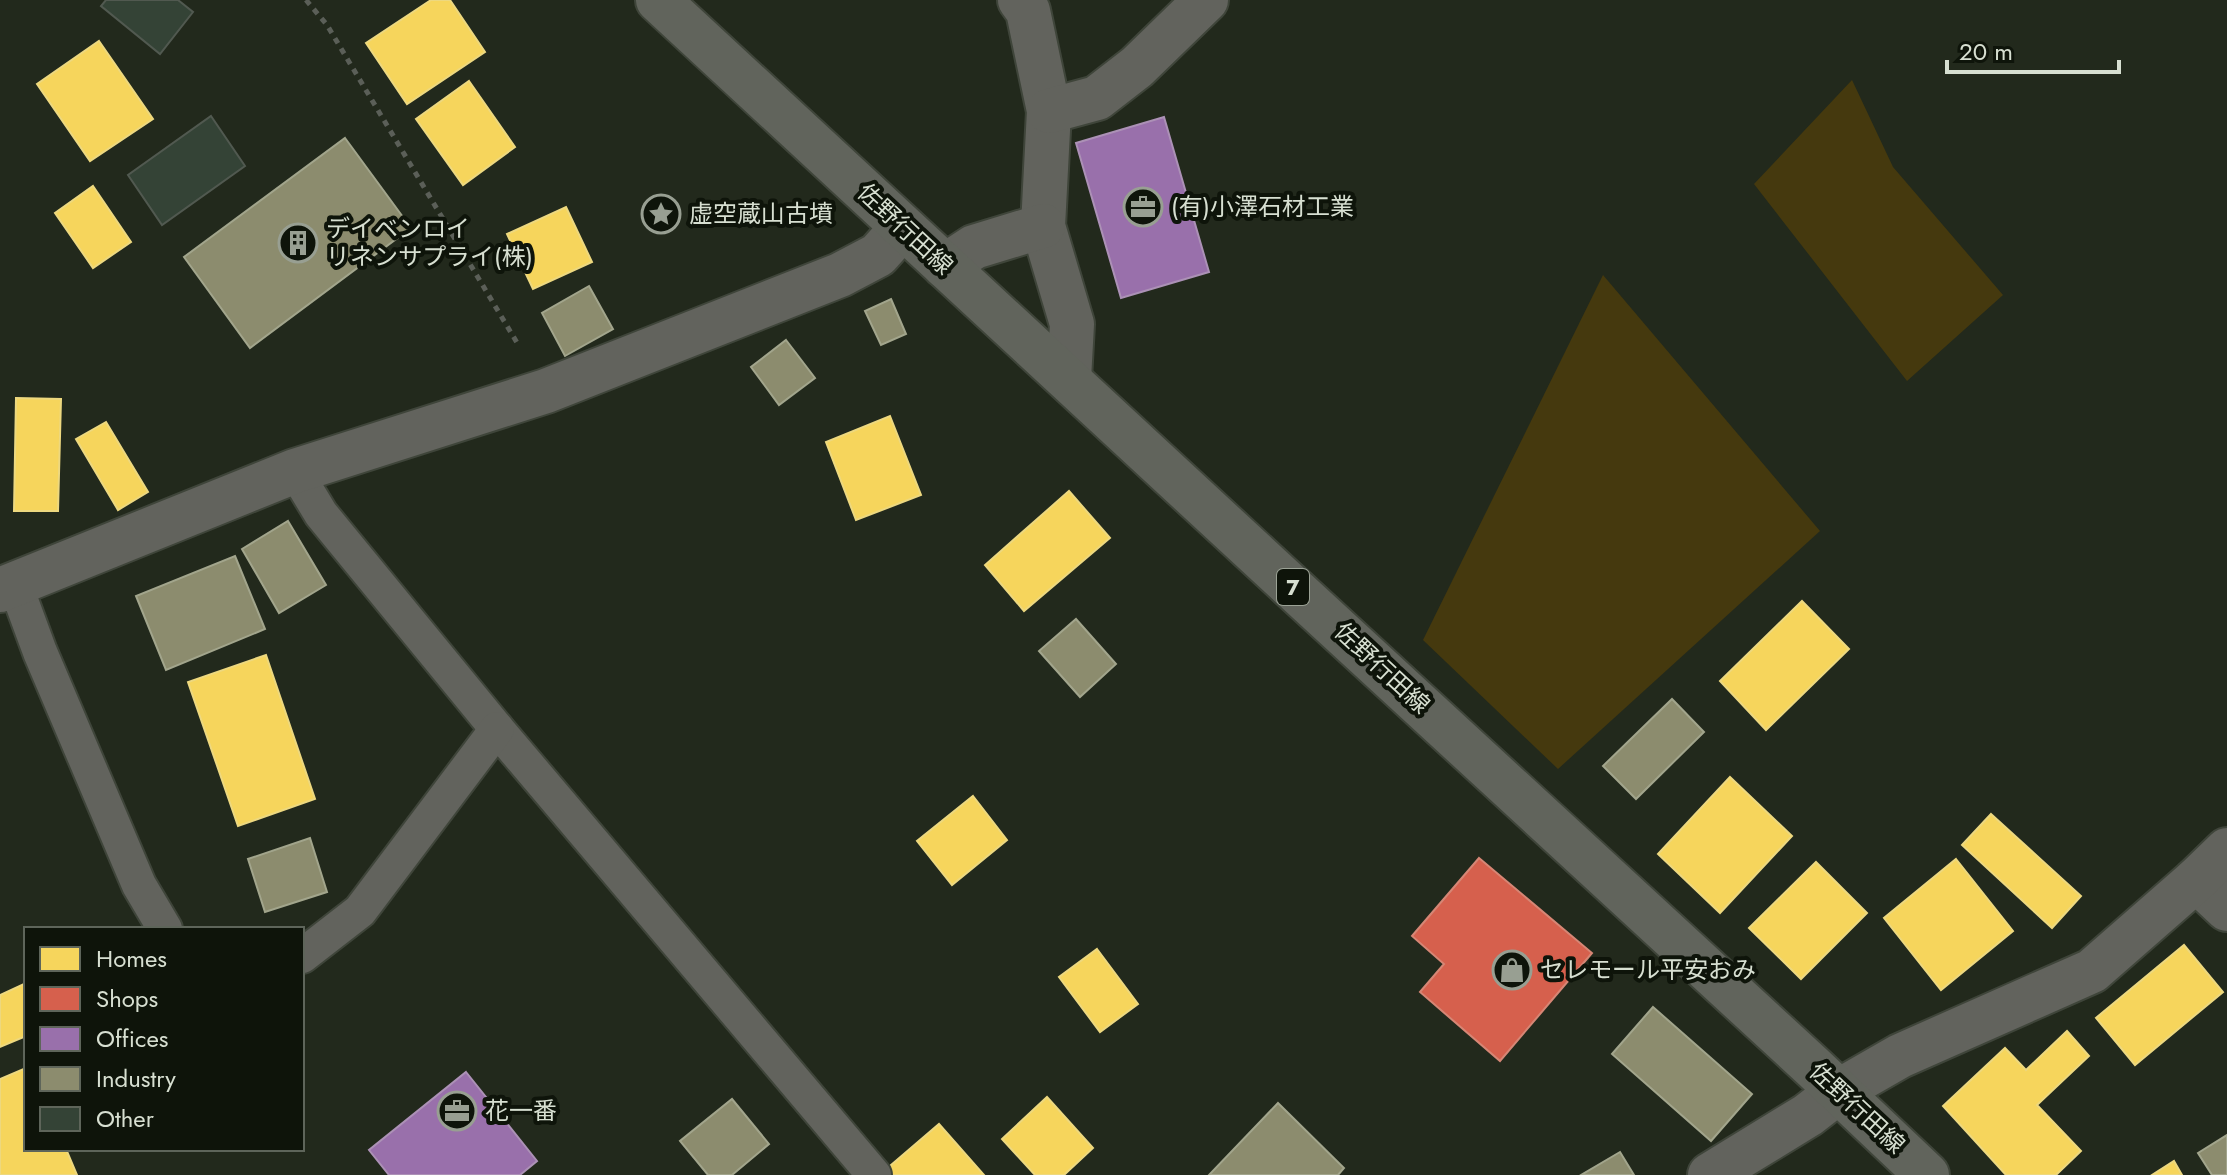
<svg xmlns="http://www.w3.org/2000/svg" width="2227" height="1175" font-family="Jost,'Noto Sans JP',sans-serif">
	<rect width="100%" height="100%" fill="#22291c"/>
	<!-- green -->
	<g fill="#45390e">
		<path d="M1852 80 1893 167 2003 295 1907 381 1754 184Z"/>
		<path d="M1603 275 1820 531 1558 769 1423 640Z"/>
	</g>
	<!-- homes -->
	<g fill="#f6d55c" stroke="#edd87f" stroke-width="2">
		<path d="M431 0H450L485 52 407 104 366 43Z"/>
		<path d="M99 41 153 119 90 161 37 84Z"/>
		<path d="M469 81 515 147 463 185 416 119Z"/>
		<path d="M93 186 131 242 93 268 55 213Z"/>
		<path d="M566 207 592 262 533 289 507 234Z"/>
		<path d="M16 398 61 399 58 511H14Z"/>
		<path d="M890 416 921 495 856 520 826 442Z"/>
		<path d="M106 422 148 492 118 510 76 439Z"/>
		<path d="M1069 491 1110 538 1024 611 985 565Z"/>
		<path d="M1802 601 1849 649 1766 730 1720 681Z"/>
		<path d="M266 655 315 799 238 826 188 682Z"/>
		<path d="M1730 777 1792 836 1720 913 1658 854Z"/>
		<path d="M973 796 1007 840 952 885 917 841Z"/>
		<path d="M1991 814 2081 896 2052 928 1962 845Z"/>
		<path d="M1956 859 2013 931 1941 990 1884 918Z"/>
		<path d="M1816 862 1867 913 1801 979 1749 928Z"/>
		<path d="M2184 945 2223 992 2135 1065 2096 1018Z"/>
		<path d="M1097 949 1138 1004 1100 1032 1059 977Z"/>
		<path d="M26 983V1036L0 1047V995Z"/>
		<path d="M2067 1031 2089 1056 2037 1105 2081 1151 2056 1175H2006L1943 1106 2005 1048 2026 1070Z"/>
		<path d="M26 1068V1149H66L77 1175H0V1079Z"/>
		<path d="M1047 1097 1093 1148 1064 1175H1035L1002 1139Z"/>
		<path d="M939 1124 984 1175H888L884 1171Z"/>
		<path d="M2174 1161 2182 1175H2152Z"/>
	</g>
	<!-- shops -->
	<path fill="#d6604d" stroke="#d68675" stroke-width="2" d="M1479 858 1592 953 1500 1061 1420 992 1444 964 1412 936Z"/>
	<!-- offices -->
	<g fill="#9970ab" stroke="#ac91b6" stroke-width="2">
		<path d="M1164 117 1209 272 1121 298 1076 143Z"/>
		<path d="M466 1072 537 1161 520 1175H389L369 1150Z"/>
	</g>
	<!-- industry -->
	<g fill="#8c8c6e" stroke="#a2a58c" stroke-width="2">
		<path d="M345 138 411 228 250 348 184 257Z"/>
		<path d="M589 286 613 329 565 356 542 313Z"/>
		<path d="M891 299 906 334 881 345 865 311Z"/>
		<path d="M786 340 815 378 779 405 751 367Z"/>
		<path d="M288 521 326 585 279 613 242 549Z"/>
		<path d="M235 556 265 629 166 670 136 596Z"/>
		<path d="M1076 619 1116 664 1080 697 1039 651Z"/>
		<path d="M1672 699 1704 732 1636 799 1603 766Z"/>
		<path d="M310 838 327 892 265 912 248 859Z"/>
		<path d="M1653 1007 1752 1094 1711 1141 1612 1054Z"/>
		<path d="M732 1099 769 1144 732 1175H708L680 1141Z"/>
		<path d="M1278 1103 1344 1168 1338 1175H1209Z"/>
		<path d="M2227 1135V1175H2212L2198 1153Z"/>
		<path d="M1620 1152 1634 1175H1581Z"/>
	</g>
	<!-- building -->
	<g fill="#344336" stroke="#515950" stroke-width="2">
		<path d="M106 0H178L193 12 160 54 101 6Z"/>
		<path d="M211 116 245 166 162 225 128 175Z"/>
	</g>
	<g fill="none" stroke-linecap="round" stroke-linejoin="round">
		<defs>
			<g id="service">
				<path d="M295 471 321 514 497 729 874 1175"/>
				<path d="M15 584 40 652 139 885 165 929"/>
				<path d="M302 956 360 911 497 729"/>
			</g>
			<g id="minor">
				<path d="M1020 0 1028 11 1049 111 1043 226 1072 324 1069 379"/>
				<path d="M1049 111 1097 98 1137 67 1206 0"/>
				<path d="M945 266 974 247 1043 226"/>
				<path d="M0 590 295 471 546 391 840 275 878 255 902 228"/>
				<path d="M2196 880 2227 909"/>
				<path d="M1710 1175 1808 1115 1839 1091 1900 1056 2092 971 2196 880 2227 850"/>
			</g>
			<path id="primary" d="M658 0C1041 358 1429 712 1814 1068L1927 1175"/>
		</defs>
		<!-- service casing -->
		<use href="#service" stroke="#3f453a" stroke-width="38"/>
		<!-- minor casing -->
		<use href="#minor" stroke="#3f453a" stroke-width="48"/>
		<!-- primary casing -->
		<use href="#primary" stroke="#3f453a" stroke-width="48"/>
		<!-- path -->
		<path stroke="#5b5f58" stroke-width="5" stroke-dasharray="6 6" stroke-linecap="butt" d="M306 0 327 25 519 346"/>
		<!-- service -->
		<use href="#service" stroke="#62635d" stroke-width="34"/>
		<!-- minor -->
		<use href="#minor" stroke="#62635d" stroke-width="44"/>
		<!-- primary -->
		<use href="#primary" stroke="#61645c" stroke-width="44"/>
	</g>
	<!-- icons -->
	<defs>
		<symbol id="office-ring" viewBox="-11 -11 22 22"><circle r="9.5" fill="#0e140a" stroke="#989f92" stroke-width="1.5"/><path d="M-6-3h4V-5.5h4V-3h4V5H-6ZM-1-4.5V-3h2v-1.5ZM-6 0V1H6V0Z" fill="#989f92"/></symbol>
		<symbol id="sight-ring" viewBox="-11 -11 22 22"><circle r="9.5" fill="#0e140a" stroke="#989f92" stroke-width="1.5"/><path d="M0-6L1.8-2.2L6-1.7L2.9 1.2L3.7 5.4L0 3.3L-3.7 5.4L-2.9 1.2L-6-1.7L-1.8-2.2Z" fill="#989f92"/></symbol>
		<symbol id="building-ring" viewBox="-11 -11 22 22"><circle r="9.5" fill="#0e140a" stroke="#989f92" stroke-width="1.5"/><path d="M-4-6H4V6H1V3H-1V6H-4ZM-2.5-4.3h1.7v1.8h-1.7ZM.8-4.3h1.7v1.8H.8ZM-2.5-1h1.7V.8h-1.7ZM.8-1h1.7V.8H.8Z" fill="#989f92"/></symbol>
		<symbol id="shop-ring" viewBox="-11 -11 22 22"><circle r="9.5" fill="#0e140a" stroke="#989f92" stroke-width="1.5"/><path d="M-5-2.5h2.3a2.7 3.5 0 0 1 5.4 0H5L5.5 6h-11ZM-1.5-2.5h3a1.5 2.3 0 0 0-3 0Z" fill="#989f92"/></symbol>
	</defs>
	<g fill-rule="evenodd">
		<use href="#office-ring" x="1121" y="185" width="44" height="44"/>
		<use href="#sight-ring" x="639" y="192" width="44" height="44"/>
		<use href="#building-ring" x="276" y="221" width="44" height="44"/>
		<use href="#shop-ring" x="1490" y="948" width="44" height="44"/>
		<use href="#office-ring" x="435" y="1089" width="44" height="44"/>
	</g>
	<g text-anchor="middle" stroke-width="8" stroke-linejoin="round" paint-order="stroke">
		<!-- shield labels -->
		<rect fill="#0e140a" stroke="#9ba295" stroke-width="2" x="1277" y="569" width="32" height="36" rx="6"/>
		<g font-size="22" font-weight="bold" fill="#d7dfd1">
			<text x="1293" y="595">7</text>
		</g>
		<!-- poi labels -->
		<g font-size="24" fill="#d7dfd1" stroke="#0e140a" text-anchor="start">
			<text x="1171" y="215">(有)小澤石材工業</text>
			<text x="689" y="222">虚空蔵山古墳</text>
			<text x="326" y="237">デイベンロイ<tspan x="326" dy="28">リネンサプライ(株)</tspan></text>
			<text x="1540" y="978">セレモール平安おみ</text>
			<text x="485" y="1119">花一番</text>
		</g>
		<!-- street labels -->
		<g font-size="24" fill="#d7dfd1" stroke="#0e140a">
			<text transform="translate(905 229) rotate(43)" y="8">佐野行田線</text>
			<text transform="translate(1382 668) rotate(43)" y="8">佐野行田線</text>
			<text transform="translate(1857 1108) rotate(43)" y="8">佐野行田線</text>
		</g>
	</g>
	<!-- legend -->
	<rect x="24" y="927" width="280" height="224" fill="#0e140a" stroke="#5e655a" stroke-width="2"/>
	<rect x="40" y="947" width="40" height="24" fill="#f6d55c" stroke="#5e655a" stroke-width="2"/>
	<text x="96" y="967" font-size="24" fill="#d7dfd1">Homes</text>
	<rect x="40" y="987" width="40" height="24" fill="#d6604d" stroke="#5e655a" stroke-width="2"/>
	<text x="96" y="1007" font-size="24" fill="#d7dfd1">Shops</text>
	<rect x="40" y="1027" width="40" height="24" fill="#9970ab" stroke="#5e655a" stroke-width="2"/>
	<text x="96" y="1047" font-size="24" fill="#d7dfd1">Offices</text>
	<rect x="40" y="1067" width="40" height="24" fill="#8c8c6e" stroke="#5e655a" stroke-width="2"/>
	<text x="96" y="1087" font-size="24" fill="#d7dfd1">Industry</text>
	<rect x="40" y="1107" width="40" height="24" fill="#344336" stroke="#5e655a" stroke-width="2"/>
	<text x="96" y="1127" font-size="24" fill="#d7dfd1">Other</text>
	<!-- scale -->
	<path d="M1947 60v12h172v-12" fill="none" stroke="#d7dfd1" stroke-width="4"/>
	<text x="1959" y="60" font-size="24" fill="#d7dfd1" stroke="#0e140a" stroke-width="6" paint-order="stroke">20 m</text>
</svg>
